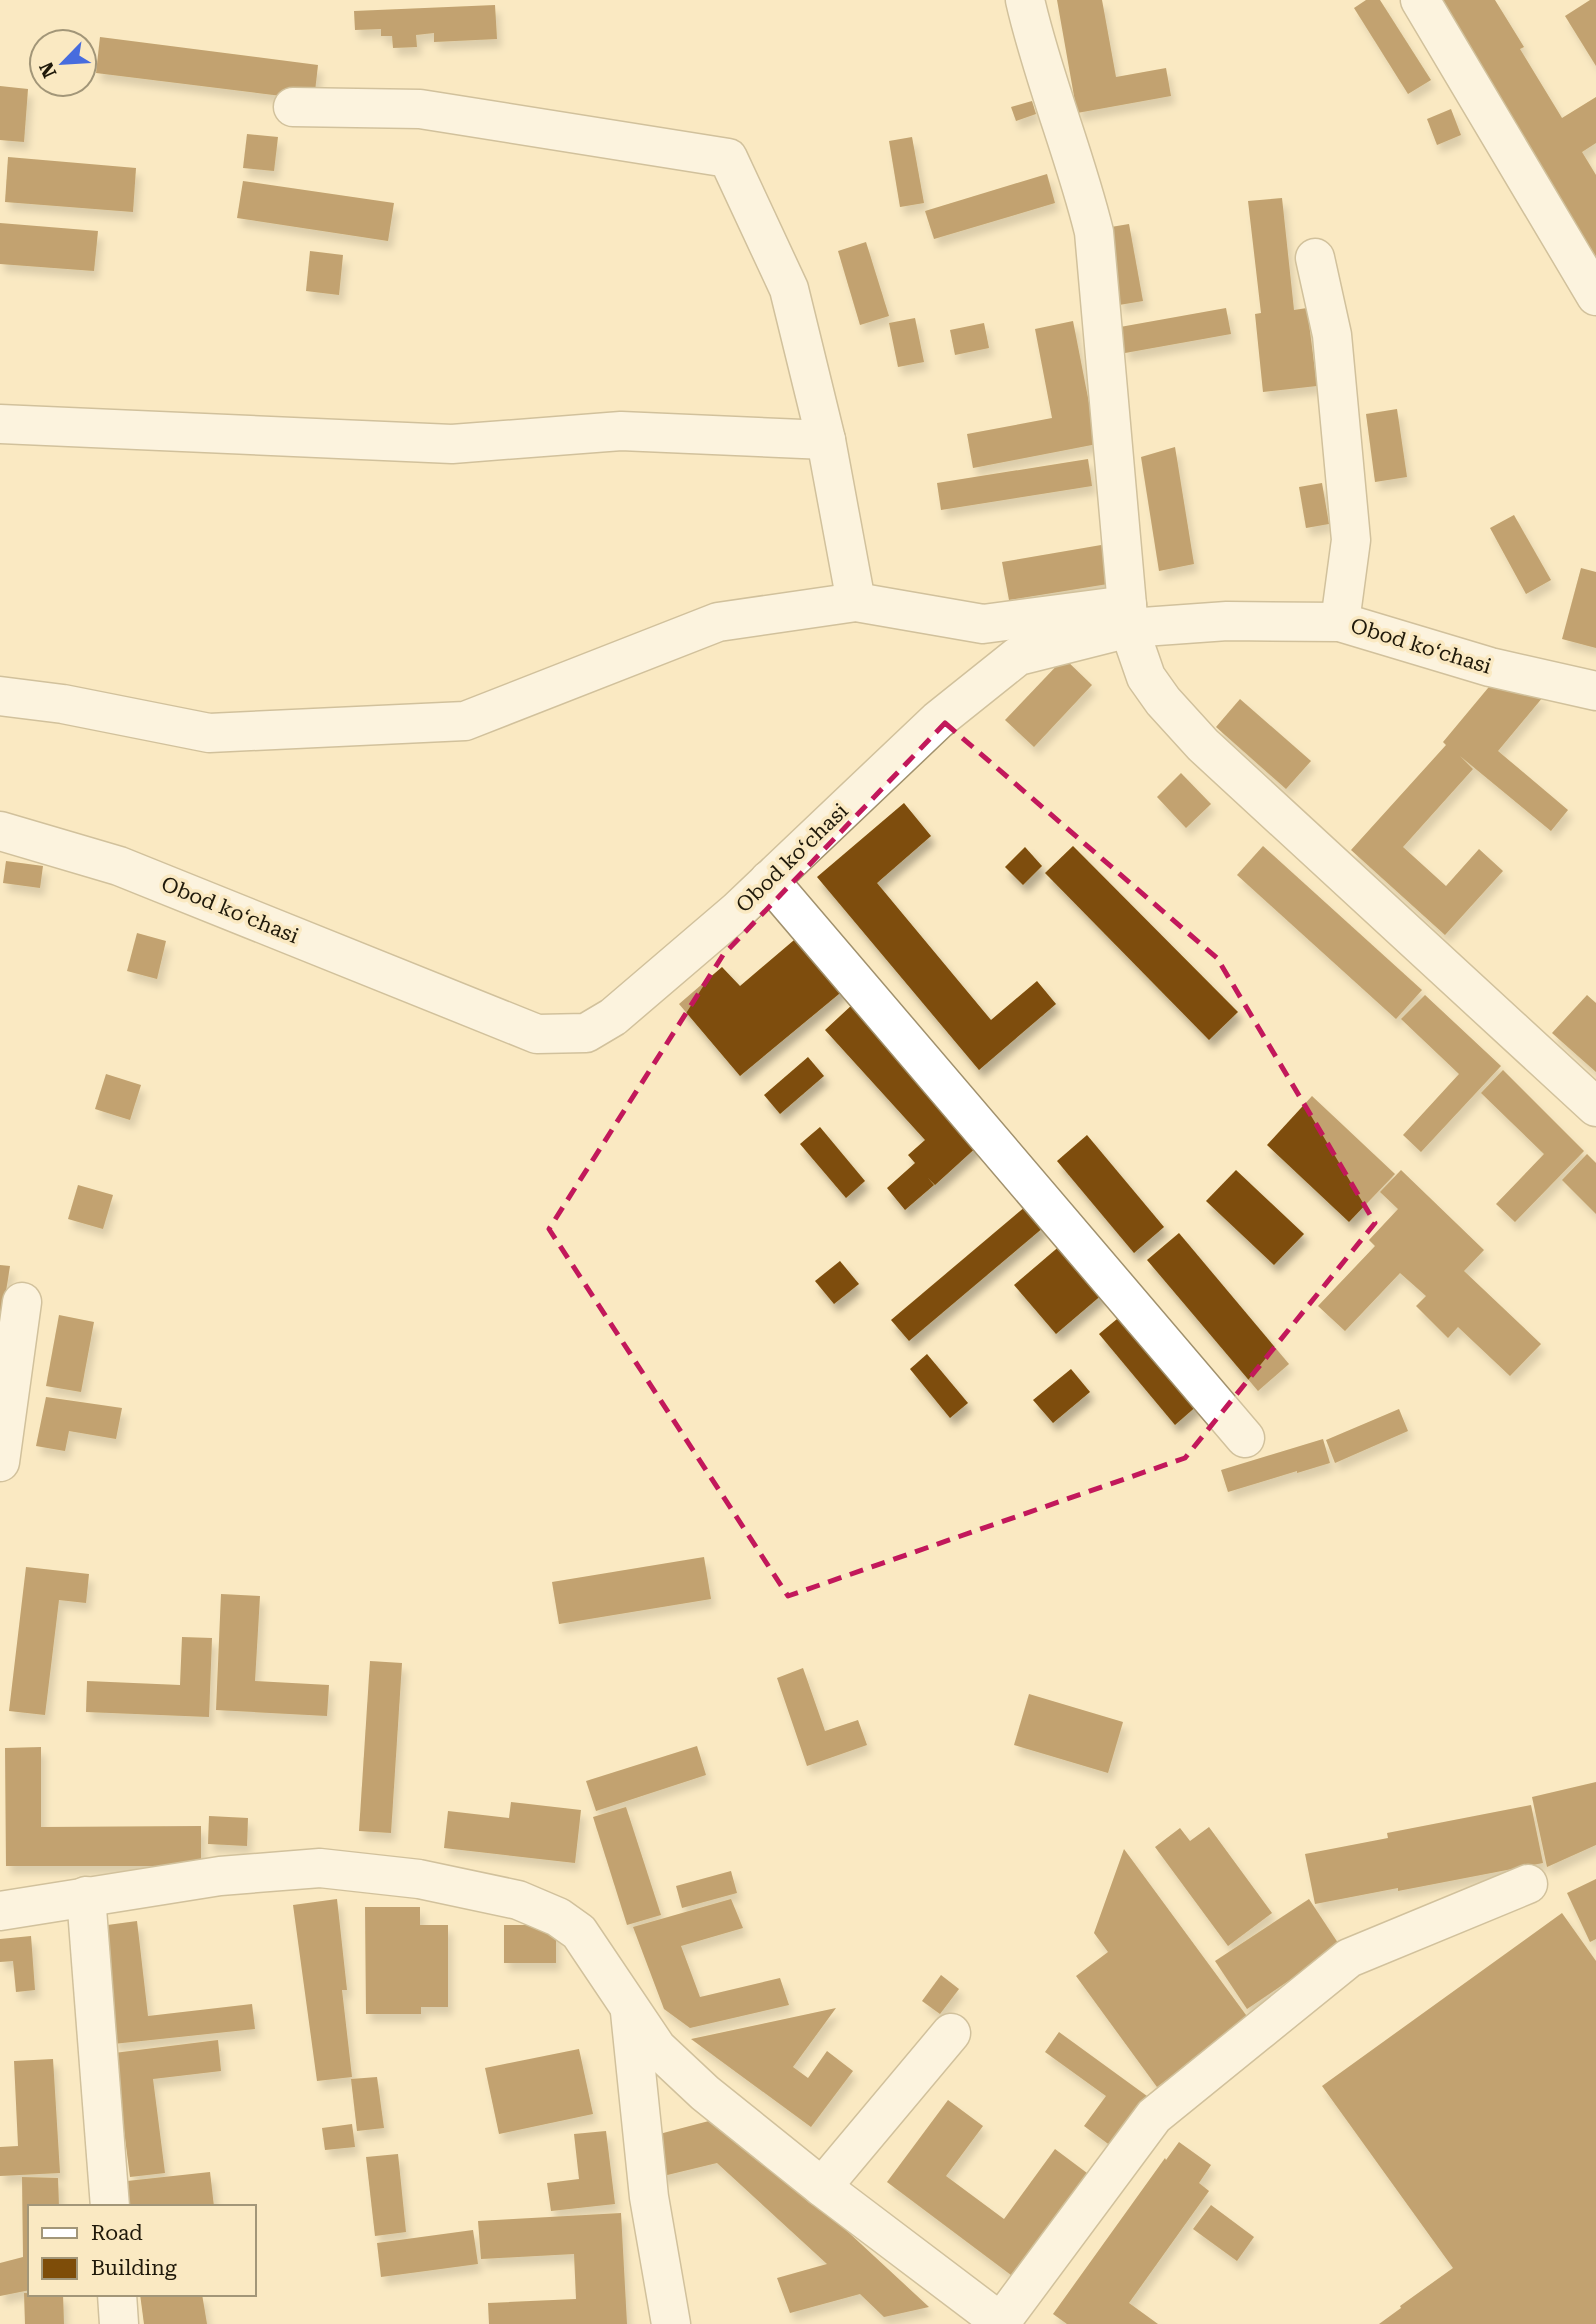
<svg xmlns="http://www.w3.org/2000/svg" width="1596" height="2324" font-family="'Roboto Serif',serif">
	<defs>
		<filter id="shadow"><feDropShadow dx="4.5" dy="8" stdDeviation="3.5" flood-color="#0004"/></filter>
	</defs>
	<rect width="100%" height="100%" fill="#fae9c2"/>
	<!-- building -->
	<g fill="#7e4d09" filter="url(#shadow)">
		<path d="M1057 0H1102L1116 77 1166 68 1171 96 1077 113Z"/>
		<path d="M1366 0H1380L1431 80 1408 94 1354 8Z"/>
		<path d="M1437 0H1495L1524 47 1520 49 1562 118 1596 97V143L1582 152 1596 175V257Z"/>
		<path d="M1590 0H1596V66L1565 16Z"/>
		<path d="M495 5 497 39 434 42V33L416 35 417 47 393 48 392 36H381V29L355 30 354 11Z"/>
		<path d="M100 37 318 65 314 100 96 73Z"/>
		<path d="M0 86 28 89 24 142 0 140Z"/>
		<path d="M1032 101 1036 114 1016 121 1011 107Z"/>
		<path d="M1451 109 1461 135 1437 145 1427 119Z"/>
		<path d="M247 134 278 137 274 171 243 168Z"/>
		<path d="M912 137 924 203 900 207 889 141Z"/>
		<path d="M8 157 136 168 133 212 5 202Z"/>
		<path d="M1047 174 1055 203 934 239 925 211Z"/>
		<path d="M243 181 394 203 388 241 237 218Z"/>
		<path d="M1282 198 1294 310 1307 308 1317 386 1263 392 1255 314 1261 313 1248 201Z"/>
		<path d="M0 223 98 231 94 271 0 264Z"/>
		<path d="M1129 224 1143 301 1119 305 1105 228Z"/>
		<path d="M866 242 889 316 860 325 838 251Z"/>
		<path d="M310 251 343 255 339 295 306 291Z"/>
		<path d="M1226 308 1231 334 1125 353 1120 327Z"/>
		<path d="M915 318 924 362 898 367 889 323Z"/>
		<path d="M1073 321 1097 444 973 468 967 434 1052 418 1035 329Z"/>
		<path d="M984 323 989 348 955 355 950 330Z"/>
		<path d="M1397 409 1407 477 1375 482 1366 414Z"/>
		<path d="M1175 447 1194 564 1159 571 1141 457Z"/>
		<path d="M1088 459 1092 486 941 510 937 483Z"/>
		<path d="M1322 483 1329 524 1306 528 1299 487Z"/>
		<path d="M1514 515 1551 580 1526 594 1490 528Z"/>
		<path d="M1107 544 1114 583 1009 600 1002 562Z"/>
		<path d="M1581 568 1596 572V648L1562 639Z"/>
		<path d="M1064 658 1092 685 1034 747 1005 720Z"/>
		<path d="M1493 682 1543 697 1498 751 1568 810 1551 831 1460 756 1473 769 1403 847 1446 886 1479 849 1503 871 1445 935 1351 850 1446 745 1443 742Z"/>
		<path d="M1240 699 1311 761 1286 789 1216 727Z"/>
		<path d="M1181 773 1211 804 1186 828 1157 797Z"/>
		<path d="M904 803 931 836 877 883 991 1020 1037 981 1056 1004 979 1070 817 877Z"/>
		<path d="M1073 846 1238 1012 1209 1040 1045 873Z"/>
		<path d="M1263 846 1422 990 1396 1019 1237 875Z"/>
		<path d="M1025 847 1042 866 1023 885 1005 867Z"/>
		<path d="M6 861 43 866 40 888 3 883Z"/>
		<path d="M137 933 166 941 157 979 127 971Z"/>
		<path d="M800 935 845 989 740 1076 679 1004 722 967 740 986Z"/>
		<path d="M1425 995 1501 1066 1421 1152 1403 1135 1459 1074 1401 1019Z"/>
		<path d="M1587 995 1596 1003V1072L1552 1033Z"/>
		<path d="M853 1004 980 1144 935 1185 928 1178 934 1185 905 1210 887 1188 915 1163 908 1155 925 1140 825 1030Z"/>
		<path d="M808 1057 824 1076 780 1114 764 1095Z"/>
		<path d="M1503 1070 1584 1151 1515 1222 1496 1204 1544 1154 1481 1093Z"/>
		<path d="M106 1074 141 1085 130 1120 95 1109Z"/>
		<path d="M1312 1096 1395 1174 1349 1222 1267 1145Z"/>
		<path d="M820 1127 865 1181 846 1198 800 1144Z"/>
		<path d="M1087 1135 1164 1227 1134 1253 1057 1161Z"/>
		<path d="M1587 1154 1596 1163V1214L1562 1180Z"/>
		<path d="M1236 1170 1304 1234 1274 1265 1206 1201Z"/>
		<path d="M1401 1170 1484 1250 1464 1271 1541 1344 1510 1376 1458 1327 1448 1338 1416 1306 1426 1296 1400 1273 1345 1331 1318 1306 1375 1246 1369 1240 1398 1209 1380 1192Z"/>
		<path d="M78 1185 113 1195 103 1229 68 1219Z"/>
		<path d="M1026 1206 1044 1227 909 1341 891 1320Z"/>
		<path d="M1179 1233 1289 1364 1258 1391 1147 1260Z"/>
		<path d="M1062 1244 1104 1293 1056 1334 1014 1285Z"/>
		<path d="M840 1261 859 1284 834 1304 815 1281Z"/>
		<path d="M0 1265 10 1266 1 1323H0Z"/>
		<path d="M1123 1314 1199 1404 1175 1425 1099 1334Z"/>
		<path d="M59 1315 94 1322 81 1392 46 1386Z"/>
		<path d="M927 1354 968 1403 950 1418 910 1369Z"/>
		<path d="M1071 1369 1090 1392 1053 1423 1033 1400Z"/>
		<path d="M46 1397 122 1408 116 1439 69 1431 65 1451 36 1446Z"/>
		<path d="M1399 1409 1408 1431 1335 1463 1326 1440Z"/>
		<path d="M1323 1439 1330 1463 1297 1473V1471L1228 1492 1221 1470Z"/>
		<path d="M704 1557 711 1599 559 1624 552 1582Z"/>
		<path d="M26 1567 89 1574 86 1603 59 1600 45 1715 9 1711Z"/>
		<path d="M221 1594 260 1596 255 1681 329 1685 327 1716 216 1710Z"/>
		<path d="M182 1637 212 1638 209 1717 86 1712 87 1681 180 1685Z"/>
		<path d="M370 1661 402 1663 391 1833 359 1831Z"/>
		<path d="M803 1668 825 1731 858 1720 867 1745 807 1766 777 1678Z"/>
		<path d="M1029 1694 1123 1722 1108 1773 1014 1745Z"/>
		<path d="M697 1746 706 1775 596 1811 586 1781Z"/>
		<path d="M41 1747V1827L201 1826V1866H6L5 1748Z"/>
		<path d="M1596 1782V1845L1547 1867 1532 1797Z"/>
		<path d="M511 1802 581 1810 575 1863 444 1848 448 1811 509 1818Z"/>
		<path d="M1531 1805 1543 1863 1398 1891V1888L1315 1904 1305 1854 1388 1838 1387 1833Z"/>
		<path d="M626 1807 661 1915 627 1925 593 1817Z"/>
		<path d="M209 1816 248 1818 247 1846 208 1844Z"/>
		<path d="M1209 1827 1272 1913 1228 1946 1155 1847 1180 1828 1190 1841Z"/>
		<path d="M1124 1849 1249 2019 1157 2087 1076 1976 1108 1952 1094 1933Z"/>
		<path d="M731 1871 737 1893 682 1908 676 1886Z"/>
		<path d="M1596 1879V1939L1590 1942 1567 1893Z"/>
		<path d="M337 1899 347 1990H342L352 2077 317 2081 293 1905Z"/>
		<path d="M731 1899 743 1928 681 1946 700 1997 780 1978 789 2005 690 2028 664 2009 633 1927Z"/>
		<path d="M1309 1899 1340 1946 1247 2009 1215 1961Z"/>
		<path d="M365 1907H420V1925H448V2007H421V2014H366Z"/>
		<path d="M1562 1913 1596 1961V2324H1379L1401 2308 1400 2306 1453 2268 1322 2086Z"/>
		<path d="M137 1921 148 2016 252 2004 255 2029 113 2044 100 1926Z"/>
		<rect x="504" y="1925" width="52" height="38"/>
		<path d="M31 1936 35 1990 16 1992 13 1961 0 1962V1939Z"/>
		<path d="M941 1975 959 1989 940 2014 922 2001Z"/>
		<path d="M836 2008 793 2067 808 2078 827 2051 853 2071 811 2127 691 2039Z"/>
		<path d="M1059 2032 1147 2096 1111 2146 1084 2126 1106 2096 1045 2052Z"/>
		<path d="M218 2040 221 2071 153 2079 165 2173 130 2177 114 2053Z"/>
		<path d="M579 2049 593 2114 499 2134 485 2068Z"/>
		<path d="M53 2059 60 2173 0 2176V2147L18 2146 14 2061Z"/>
		<path d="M377 2077 384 2128 357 2131 351 2079Z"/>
		<path d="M948 2100 983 2126 946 2176 1004 2219 1055 2149 1087 2173 1011 2275 887 2182Z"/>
		<path d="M724 2117 929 2307 884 2317 860 2294 790 2313 777 2278 827 2264 717 2163 659 2177 648 2137Z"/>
		<path d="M352 2124 355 2147 325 2150 322 2128Z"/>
		<path d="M606 2131 615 2204 551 2211 547 2183 579 2179 574 2134Z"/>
		<path d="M1179 2142 1211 2165 1199 2183 1209 2191 1129 2303 1158 2324H1067L1053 2314 1165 2158 1166 2160Z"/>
		<path d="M398 2154 406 2232 375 2236 366 2157Z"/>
		<path d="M210 2172 214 2207H130L127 2181Z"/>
		<path d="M22 2177 58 2178 59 2207H30V2290L0 2296V2263L23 2257Z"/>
		<path d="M1211 2205 1254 2237 1237 2261 1193 2229Z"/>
		<path d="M621 2213 627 2324H489L488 2303 576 2299 574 2254 481 2259 478 2221Z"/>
		<path d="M473 2230 478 2264 381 2277 377 2243Z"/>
		<path d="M24 2293 63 2294 64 2324H25Z"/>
		<path d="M140 2294H202L207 2324H144Z"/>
	</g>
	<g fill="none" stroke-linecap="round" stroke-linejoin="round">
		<defs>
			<g id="minor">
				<path d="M1025 0C1043 79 1075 154 1094 232L1129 628 1146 677 1163 701 1203 745 1596 1107"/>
				<path d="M1420 0 1596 296"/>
				<path d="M293 107 420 109 728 158 789 289 826 440 856 602"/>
				<path d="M1315 258 1332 335 1351 540 1340 622"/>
				<path d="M0 424 452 444 621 431 826 440"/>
				<path d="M0 696 63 704 209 733 465 721 718 622 856 602 983 624 1127 605"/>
				<path d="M0 831 119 866 537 1034 586 1033 613 1017 737 911 938 720 1018 656 1129 628 1227 621 1340 622 1490 667 1596 691"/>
				<path d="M769 880 1245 1438"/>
				<path d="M0 1462 22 1302"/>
				<path d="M86 1896 110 2207"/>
				<path d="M0 1911 220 1876 320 1868 419 1879 518 1900 558 1917 579 1932 657 2048 705 2093 822 2187 1003 2324"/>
				<path d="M630 2012 649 2197 671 2324"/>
				<path d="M822 2187 951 2033"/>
				<path d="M117 2294 119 2324"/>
				<path d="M1001 2322 1154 2116 1349 1958 1528 1884"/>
			</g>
		</defs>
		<!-- minor casing -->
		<use href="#minor" stroke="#a1916d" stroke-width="41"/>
		<!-- minor -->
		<use href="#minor" stroke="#fff" stroke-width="38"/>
	</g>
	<!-- marked area -->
	<path d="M0 0H1596V2324H0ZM945 723 1217 958 1375 1223 1185 1458 788 1596 549 1229 723 955Z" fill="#fae9c2" fill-opacity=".55" fill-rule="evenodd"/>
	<path fill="none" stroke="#c2185b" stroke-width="5" stroke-dasharray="14 9" stroke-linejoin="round" d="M945 723 1217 958 1375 1223 1185 1458 788 1596 549 1229 723 955Z"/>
	<g text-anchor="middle" stroke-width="7" stroke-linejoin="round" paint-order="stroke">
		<!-- street labels -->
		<g font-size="21" fill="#1f190a" stroke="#fae9c2">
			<text transform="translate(1421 646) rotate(17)" y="7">Obod koʻchasi</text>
			<text transform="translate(792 858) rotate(-44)" y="7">Obod koʻchasi</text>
			<text transform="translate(230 910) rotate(22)" y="7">Obod koʻchasi</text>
		</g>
	</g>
	<!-- legend -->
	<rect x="28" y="2205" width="228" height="91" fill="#fae9c2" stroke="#a29678" stroke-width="2"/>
	<rect x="42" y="2228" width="35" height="10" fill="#ffffff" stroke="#a29678" stroke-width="2"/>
	<text x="91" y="2240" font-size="21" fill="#1f190a">Road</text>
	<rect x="42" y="2258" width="35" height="21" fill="#7e4d09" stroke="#a29678" stroke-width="2"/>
	<text x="91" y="2275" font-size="21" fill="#1f190a">Building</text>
	<!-- north arrow -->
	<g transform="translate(63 63) rotate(245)"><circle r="33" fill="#fae9c2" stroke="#a29678" stroke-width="2"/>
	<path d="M0-5L12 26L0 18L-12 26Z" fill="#476cde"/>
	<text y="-10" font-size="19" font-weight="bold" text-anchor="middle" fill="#1f190a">N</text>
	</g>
</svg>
